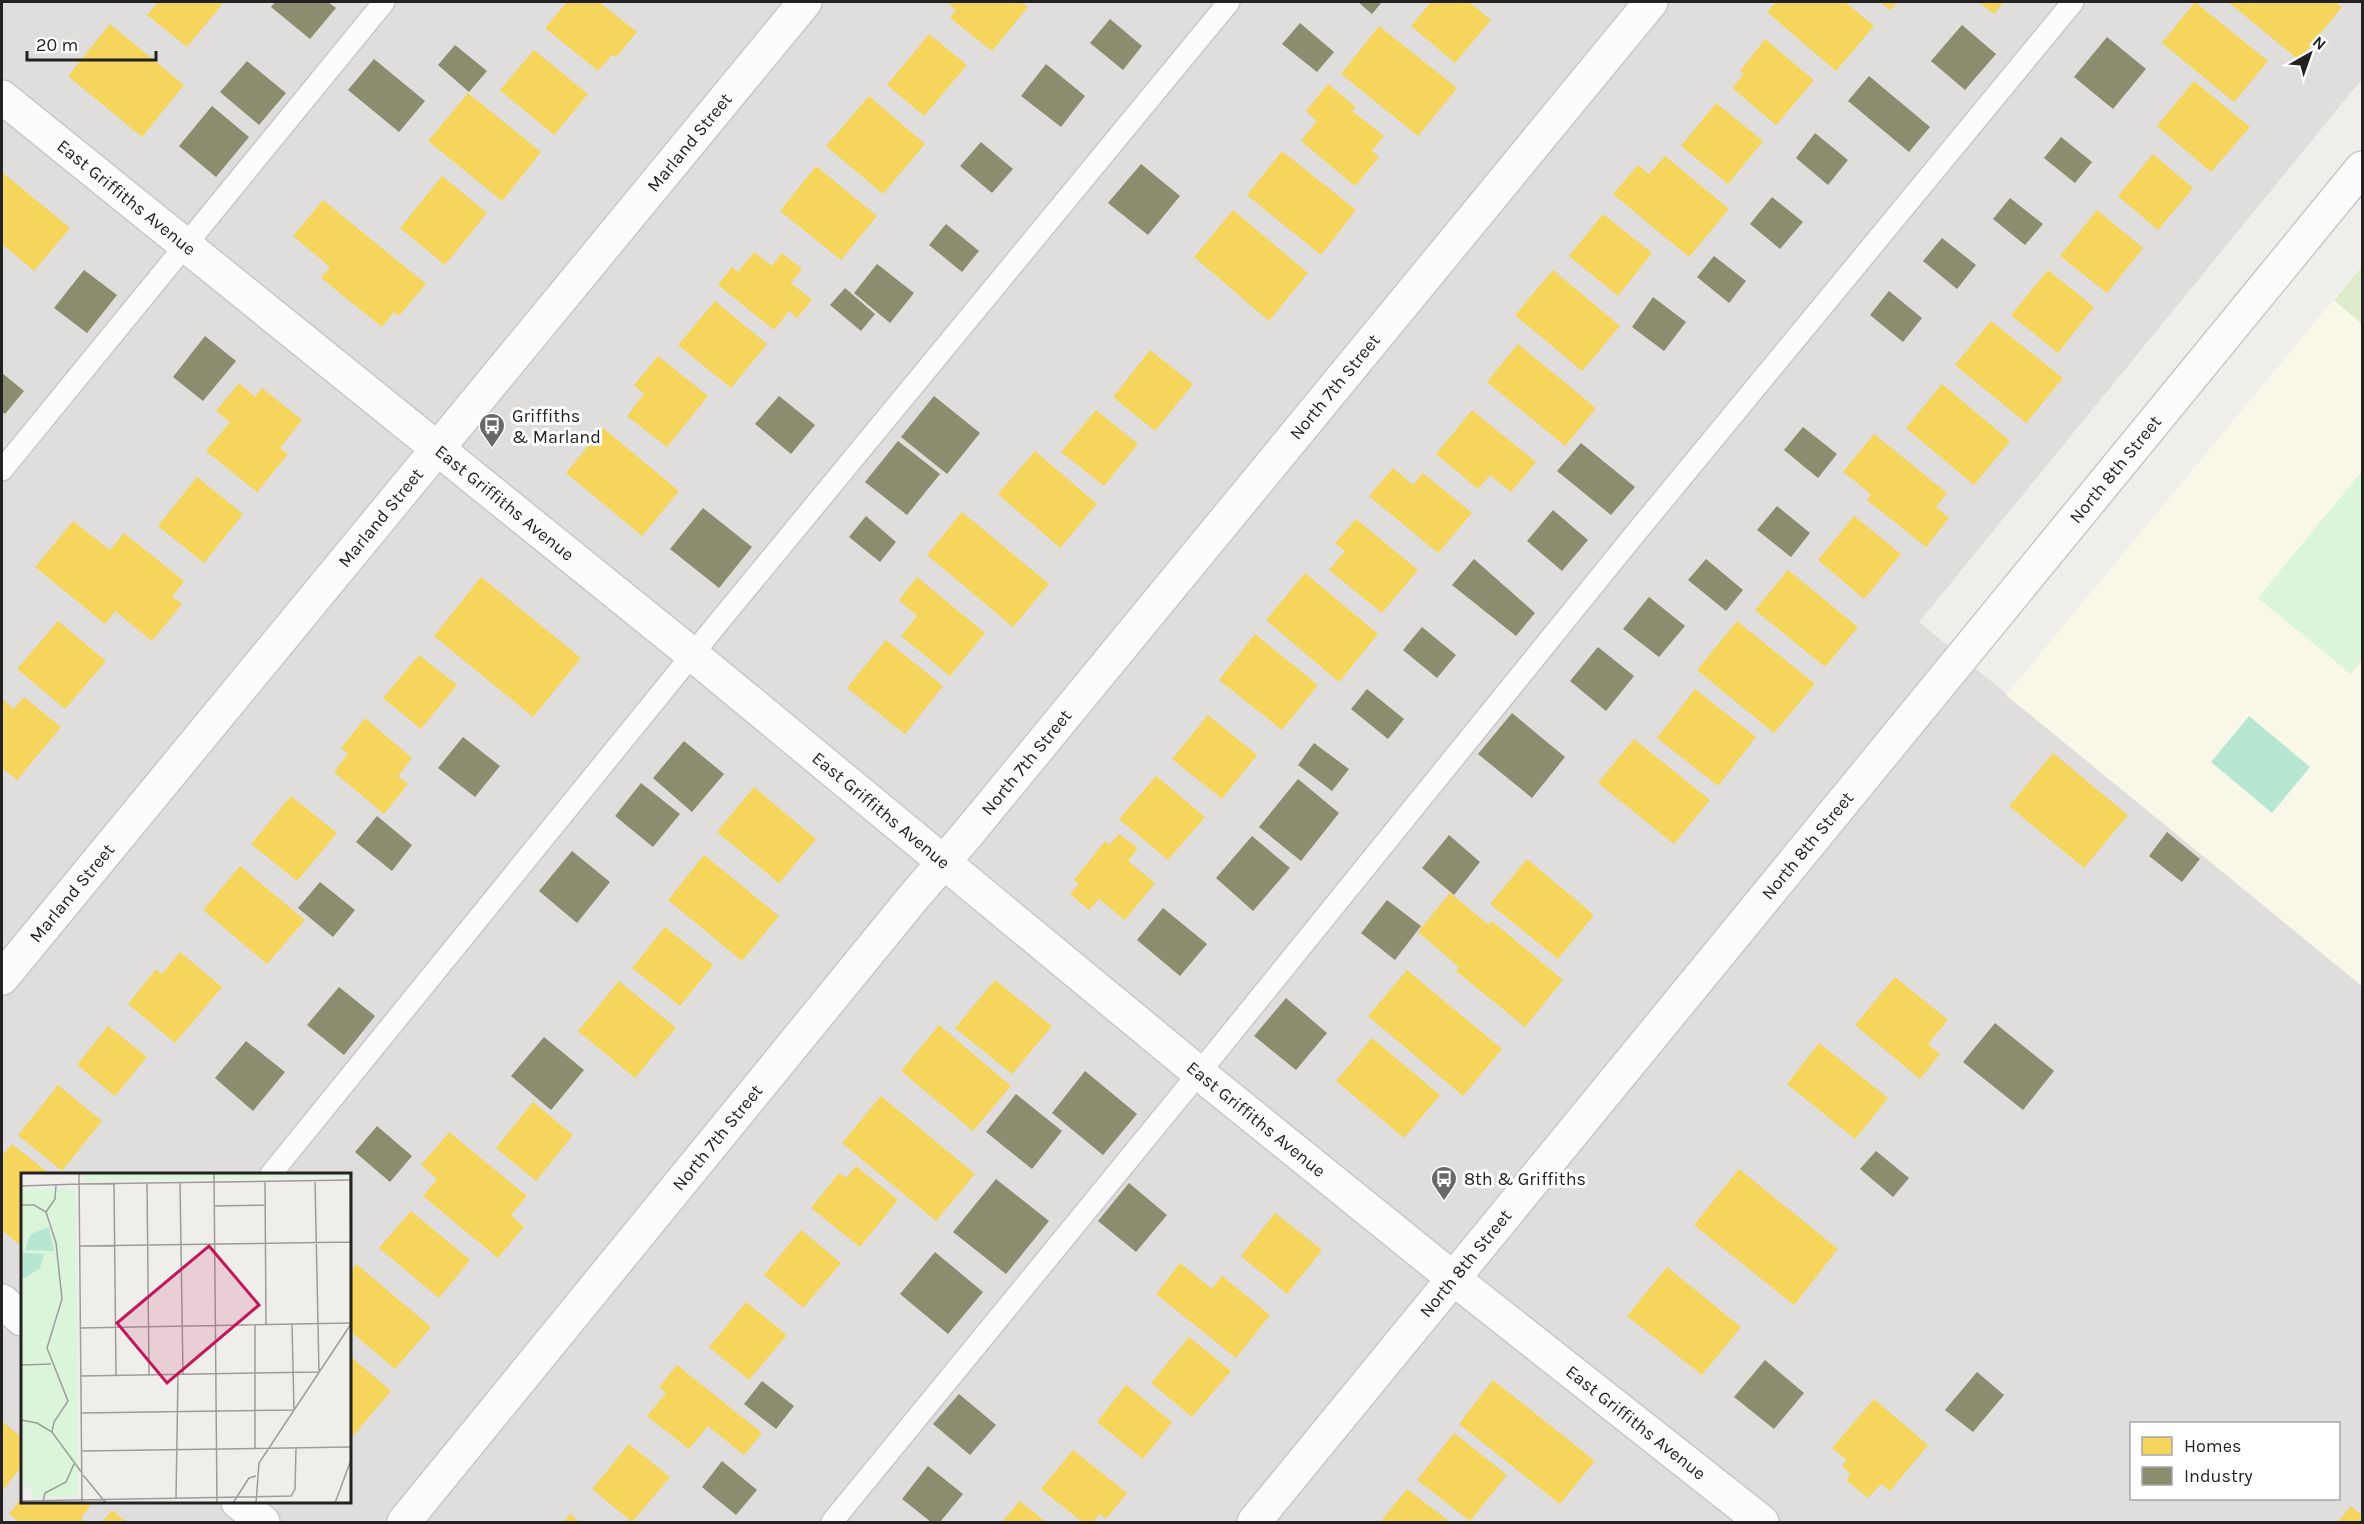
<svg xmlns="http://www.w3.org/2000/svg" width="2364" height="1524" font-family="Karla,sans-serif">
	<rect width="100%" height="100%" fill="#f0eeeb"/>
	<!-- residential -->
	<path fill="#dfdedc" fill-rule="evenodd" d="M2 2H2362V79L1919 622 2362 986V1522H2ZM22 1174H350V1502H22ZM2132 1424H2338V1498H2132Z"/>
	<!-- education -->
	<path fill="#f8f7e8" d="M2362 265V986L2006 695Z"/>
	<!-- grass -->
	<path fill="#ddeccb" d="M2362 266V324L2334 300Z"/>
	<!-- park -->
	<path fill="#daf5da" d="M2362 471V660L2351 674 2258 598Z"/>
	<!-- pitch -->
	<path fill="#b7e6d2" d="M2249 716 2310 767 2272 813 2211 762Z"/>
	<!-- homes -->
	<g fill="#f6d55c">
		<path d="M158 2H224L187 47 147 15Z"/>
		<path d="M567 2H599L637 32 616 57 612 55 598 71 545 28Z"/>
		<path d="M950 2H1021L1028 7 992 51 950 18 956 10 948 4Z"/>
		<path d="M1431 2H1469L1491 20 1455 63 1411 26Z"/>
		<path d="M1776 2H1845L1874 26 1836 71 1767 12Z"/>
		<path d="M1880 2H1898L1890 10Z"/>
		<path d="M1978 2H2004L1994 14Z"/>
		<path d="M2195 2 2268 61 2234 102 2162 43Z"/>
		<path d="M2228 2H2335L2342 7 2299 60Z"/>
		<path d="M110 24 184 85 142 137 68 76Z"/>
		<path d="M1379 26 1457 88 1418 136 1341 74Z"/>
		<path d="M929 34 967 65 924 116 887 85Z"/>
		<path d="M1765 39 1814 80 1776 125 1732 88 1744 74 1740 71Z"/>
		<path d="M534 50 588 94 554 135 500 90Z"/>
		<path d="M2194 81 2250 127 2211 172 2157 126Z"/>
		<path d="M1328 84 1356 107 1352 111 1384 136 1372 151 1379 157 1355 186 1301 141 1317 121 1306 111Z"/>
		<path d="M468 93 541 152 502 201 428 141Z"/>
		<path d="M869 96 925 144 883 194 826 146Z"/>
		<path d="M1716 103 1763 141 1728 184 1681 146Z"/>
		<path d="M1282 151 1356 210 1321 255 1247 195Z"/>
		<path d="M2153 154 2193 188 2158 230 2118 196Z"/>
		<path d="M1665 156 1729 209 1689 257 1613 194 1638 165 1649 174Z"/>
		<path d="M816 166 877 216 841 260 780 211Z"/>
		<path d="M2 172 70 228 34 271 2 244Z"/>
		<path d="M442 176 487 213 445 265 400 228Z"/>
		<path d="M323 200 426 284 399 316 394 312 382 327 321 278 330 267 293 236Z"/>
		<path d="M1233 210 1308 273 1269 321 1194 257Z"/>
		<path d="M2097 210 2143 248 2107 293 2060 256Z"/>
		<path d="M1603 214 1652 253 1618 296 1569 256Z"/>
		<path d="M754 252 772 266 782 253 802 269 791 283 812 300 797 318 789 311 774 330 718 285 732 267 738 272Z"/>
		<path d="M1553 270 1620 326 1582 371 1515 315Z"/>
		<path d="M2048 270 2094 307 2058 353 2011 315Z"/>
		<path d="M715 301 767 344 731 388 678 345Z"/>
		<path d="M1991 321 2063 378 2026 423 1955 365Z"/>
		<path d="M1518 344 1596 408 1565 446 1487 382Z"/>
		<path d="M1150 350 1193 384 1155 431 1113 397Z"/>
		<path d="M658 356 708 396 667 447 627 416 644 394 634 385Z"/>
		<path d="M239 383 255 397 262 388 302 420 280 448 288 454 257 492 206 451 230 422 216 411Z"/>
		<path d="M1942 384 2010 441 1974 485 1906 428Z"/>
		<path d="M1096 410 1138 444 1104 486 1061 452Z"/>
		<path d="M1472 410 1536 462 1511 492 1490 475 1478 489 1436 454Z"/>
		<path d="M603 428 679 491 642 536 566 473Z"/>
		<path d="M1874 434 1947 493 1936 507 1949 518 1926 547 1867 500 1871 494 1843 472Z"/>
		<path d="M1035 451 1097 504 1060 548 998 494Z"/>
		<path d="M1393 468 1413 485 1423 473 1472 513 1438 553 1369 496Z"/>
		<path d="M197 477 243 514 204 563 158 526Z"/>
		<path d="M962 512 1049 584 1013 627 927 555Z"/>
		<path d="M1854 516 1901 554 1864 599 1818 560Z"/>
		<path d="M1356 519 1418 570 1382 613 1329 570 1345 551 1335 543Z"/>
		<path d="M73 521 110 550 124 533 184 581 172 597 182 604 152 641 115 611 105 624 35 567Z"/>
		<path d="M1788 570 1858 627 1825 667 1755 610Z"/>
		<path d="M1305 573 1378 634 1339 682 1266 620Z"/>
		<path d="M481 577 581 658 533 717 434 636Z"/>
		<path d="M917 577 985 633 950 676 901 636 917 616 899 600Z"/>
		<path d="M58 621 106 661 65 709 17 669Z"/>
		<path d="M1737 621 1815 684 1774 733 1697 670Z"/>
		<path d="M1255 634 1318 685 1282 730 1219 680Z"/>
		<path d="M886 640 943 686 905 734 847 688Z"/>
		<path d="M419 655 457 685 421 729 383 698Z"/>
		<path d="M1695 689 1756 737 1718 786 1657 738Z"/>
		<path d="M24 697 61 727 17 780 2 768V699L14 709Z"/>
		<path d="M1208 715 1257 755 1222 799 1172 759Z"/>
		<path d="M365 718 412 758 398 776 408 784 384 814 334 772 348 754 341 748Z"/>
		<path d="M1634 739 1710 800 1674 844 1598 783Z"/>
		<path d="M2053 753 2128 815 2084 868 2009 806Z"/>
		<path d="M1156 776 1205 817 1168 860 1119 819Z"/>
		<path d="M754 787 816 839 779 883 717 832Z"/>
		<path d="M291 796 337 833 297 881 251 844Z"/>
		<path d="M1119 834 1138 848 1128 861 1155 883 1125 920 1099 899 1089 910 1070 894 1079 884 1074 880 1105 841 1109 845Z"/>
		<path d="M704 855 779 916 742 961 668 900Z"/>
		<path d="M1527 859 1594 915 1558 959 1490 904Z"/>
		<path d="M240 866 305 920 267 964 203 910Z"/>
		<path d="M1450 893 1489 925 1492 921 1563 980 1525 1027 1456 971 1459 967 1418 932Z"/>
		<path d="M665 927 713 965 680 1006 632 968Z"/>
		<path d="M180 952 222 987 175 1043 128 1004 156 969 162 974Z"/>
		<path d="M1407 970 1502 1049 1463 1096 1368 1016Z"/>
		<path d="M1895 977 1948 1020 1928 1044 1940 1054 1920 1079 1855 1025Z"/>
		<path d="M995 980 1052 1026 1012 1074 955 1028Z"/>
		<path d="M619 981 676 1028 635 1078 578 1031Z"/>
		<path d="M939 1025 1011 1086 973 1131 901 1071Z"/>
		<path d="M108 1026 147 1057 115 1096 77 1065Z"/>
		<path d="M1372 1038 1440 1095 1404 1138 1336 1081Z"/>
		<path d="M1819 1043 1888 1098 1855 1139 1787 1084Z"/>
		<path d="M58 1085 102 1121 62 1171 18 1135Z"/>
		<path d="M881 1096 975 1174 936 1221 842 1143Z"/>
		<path d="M533 1102 573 1135 536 1181 496 1148Z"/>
		<path d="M449 1132 527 1196 511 1215 524 1227 498 1258 423 1196 437 1179 421 1165Z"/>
		<path d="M12 1144 50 1174H22V1247L2 1230V1156Z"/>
		<path d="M856 1166 898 1200 860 1247 811 1208 839 1173 846 1178Z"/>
		<path d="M1739 1169 1838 1249 1794 1305 1694 1225Z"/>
		<path d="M411 1211 470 1260 439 1298 379 1248Z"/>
		<path d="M1275 1213 1322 1250 1287 1294 1241 1256Z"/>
		<path d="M801 1230 841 1263 803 1308 764 1275Z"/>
		<path d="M1180 1263 1212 1289 1222 1276 1270 1315 1236 1358 1156 1294Z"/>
		<path d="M356 1264 431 1327 395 1369 350 1331V1273Z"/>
		<path d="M1667 1267 1741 1327 1702 1375 1627 1316Z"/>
		<path d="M746 1302 787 1335 749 1380 709 1347Z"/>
		<path d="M1189 1337 1231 1371 1192 1417 1151 1383Z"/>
		<path d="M350 1356 391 1391 353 1436 350 1433Z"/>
		<path d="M677 1365 762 1433 744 1455 708 1426 689 1449 647 1416 666 1393 659 1387Z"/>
		<path d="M1493 1380 1595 1461 1560 1504 1459 1424Z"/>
		<path d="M1126 1385 1172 1422 1143 1459 1097 1422Z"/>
		<path d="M1874 1399 1928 1445 1890 1491 1881 1484 1868 1498 1846 1480 1851 1474 1842 1466 1847 1460 1832 1448Z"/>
		<path d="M2 1421 22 1438V1466L2 1491Z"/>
		<path d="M1454 1433 1507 1475 1470 1521 1417 1480Z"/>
		<path d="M629 1444 670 1477 632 1522 592 1489Z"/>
		<path d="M1073 1450 1127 1493 1106 1519 1100 1514 1093 1522H1082L1041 1489Z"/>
		<path d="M1407 1489 1450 1522H1380Z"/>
		<path d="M22 1497V1502H93L81 1518 84 1520 82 1522H19L9 1514Z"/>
		<path d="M1020 1501 1046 1522H1002Z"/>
		<path d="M2351 1506 2362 1516V1522H2338Z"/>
		<path d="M112 1510 127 1522H102Z"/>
		<path d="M570 1514 580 1522H563Z"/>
	</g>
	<!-- industry -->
	<g fill="#8c8c6e">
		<path d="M275 2H328L336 8 310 39 271 7Z"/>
		<path d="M1358 2H1382L1372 14Z"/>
		<path d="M1110 19 1142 46 1123 70 1090 43Z"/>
		<path d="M1300 23 1334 52 1317 72 1282 44Z"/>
		<path d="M1962 25 1996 54 1965 90 1931 61Z"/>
		<path d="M2107 37 2146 69 2113 109 2074 77Z"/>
		<path d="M455 45 487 71 469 92 438 65Z"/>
		<path d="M374 59 425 101 399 132 348 90Z"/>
		<path d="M247 61 286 93 259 125 220 92Z"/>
		<path d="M1046 64 1085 96 1061 127 1021 96Z"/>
		<path d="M1869 76 1930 127 1909 152 1848 101Z"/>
		<path d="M212 106 249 137 216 177 179 146Z"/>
		<path d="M1815 133 1848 160 1828 185 1796 158Z"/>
		<path d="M2061 137 2092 162 2075 183 2044 158Z"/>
		<path d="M981 142 1013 169 992 193 960 166Z"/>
		<path d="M1141 164 1180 196 1148 235 1108 203Z"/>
		<path d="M1772 197 1803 222 1780 249 1750 224Z"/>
		<path d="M2010 198 2043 224 2025 245 1993 219Z"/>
		<path d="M946 224 979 251 962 272 929 245Z"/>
		<path d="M1942 238 1976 265 1957 289 1923 261Z"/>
		<path d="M1714 256 1746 281 1729 303 1697 277Z"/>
		<path d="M877 264 914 293 890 323 854 293Z"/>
		<path d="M84 270 117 295 87 333 54 308Z"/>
		<path d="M845 288 875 314 861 331 830 305Z"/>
		<path d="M1889 291 1922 318 1903 342 1870 315Z"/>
		<path d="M1653 297 1686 322 1664 351 1632 327Z"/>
		<path d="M205 336 236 361 203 401 173 377Z"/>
		<path d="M2 373 24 391 5 414 2 412Z"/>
		<path d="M779 396 815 425 791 454 755 424Z"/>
		<path d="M934 396 980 433 947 474 901 437Z"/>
		<path d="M1803 427 1837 454 1818 478 1784 450Z"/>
		<path d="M898 441 940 474 907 515 865 482Z"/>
		<path d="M1581 443 1635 487 1611 515 1557 471Z"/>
		<path d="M1777 506 1810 533 1791 557 1757 530Z"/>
		<path d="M703 508 752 547 719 588 670 549Z"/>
		<path d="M1553 510 1588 540 1562 571 1527 541Z"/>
		<path d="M866 516 896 542 880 562 849 537Z"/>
		<path d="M1474 559 1535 613 1516 636 1452 585Z"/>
		<path d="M1706 559 1743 590 1726 611 1688 580Z"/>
		<path d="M1649 597 1685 626 1659 657 1623 629Z"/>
		<path d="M1422 627 1456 655 1437 678 1403 650Z"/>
		<path d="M1598 647 1634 676 1606 711 1570 681Z"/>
		<path d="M1367 689 1404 719 1388 739 1351 709Z"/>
		<path d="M1512 713 1565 757 1532 798 1478 754Z"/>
		<path d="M463 737 500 766 475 797 438 768Z"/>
		<path d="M684 741 724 774 692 812 653 778Z"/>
		<path d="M1314 743 1349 769 1332 791 1298 765Z"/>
		<path d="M1298 779 1339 813 1301 861 1259 827Z"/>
		<path d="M641 783 680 814 653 847 615 816Z"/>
		<path d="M377 816 412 845 392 871 356 842Z"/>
		<path d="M2167 832 2200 859 2182 882 2149 856Z"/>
		<path d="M1449 835 1480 862 1454 895 1422 868Z"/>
		<path d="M1252 836 1290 868 1253 911 1216 878Z"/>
		<path d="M572 851 610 882 577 923 539 891Z"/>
		<path d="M320 882 355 910 333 937 298 908Z"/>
		<path d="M1387 900 1421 926 1395 960 1361 933Z"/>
		<path d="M1163 908 1207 944 1180 976 1137 940Z"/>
		<path d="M339 987 375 1016 344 1055 307 1025Z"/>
		<path d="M1286 998 1327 1033 1296 1070 1254 1036Z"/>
		<path d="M1995 1023 2054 1071 2023 1110 1963 1062Z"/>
		<path d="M544 1037 584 1070 551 1110 511 1076Z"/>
		<path d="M246 1041 285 1072 253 1111 215 1078Z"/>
		<path d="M1085 1071 1137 1114 1103 1155 1052 1113Z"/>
		<path d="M1016 1094 1062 1131 1032 1169 986 1132Z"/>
		<path d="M377 1126 412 1156 390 1182 355 1152Z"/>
		<path d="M1876 1151 1909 1178 1893 1197 1860 1169Z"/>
		<path d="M996 1179 1049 1221 1006 1274 953 1232Z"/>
		<path d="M1129 1183 1167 1215 1136 1252 1098 1221Z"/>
		<path d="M935 1252 983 1292 948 1334 900 1294Z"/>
		<path d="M1765 1360 1804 1393 1774 1429 1734 1397Z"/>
		<path d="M1977 1372 2004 1395 1973 1432 1945 1410Z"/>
		<path d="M762 1381 794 1406 776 1429 744 1404Z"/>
		<path d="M959 1394 996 1425 970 1455 933 1424Z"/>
		<path d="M722 1461 757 1490 736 1515 702 1487Z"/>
		<path d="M928 1466 963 1494 940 1522H931L902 1499Z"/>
	</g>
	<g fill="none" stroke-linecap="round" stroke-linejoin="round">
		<defs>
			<g id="service">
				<path d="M2 470 384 2"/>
				<path d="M271 1174 713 629 1229 2"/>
				<path d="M832 1522 1199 1073 1630 540 2073 2"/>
			</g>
			<g id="minor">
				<path id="s1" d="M2 97 693 655 1199 1073 1454 1279 1762 1522"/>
				<path id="s2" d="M2 978 805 2"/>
				<path d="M2 1301 22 1319"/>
				<path d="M238 1502 263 1522"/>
				<path id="s3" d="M404 1522 912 899 970 831 1651 2"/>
				<path id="s4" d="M1254 1522 2362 168"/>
			</g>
		</defs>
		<!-- service casing -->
		<use href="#service" stroke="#c9c8c7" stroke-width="24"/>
		<!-- minor casing -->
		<use href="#minor" stroke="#c9c8c7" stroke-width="36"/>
		<!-- service -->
		<use href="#service" stroke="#fdfcfc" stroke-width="21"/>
		<!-- minor -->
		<use href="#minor" stroke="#fdfcfc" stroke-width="33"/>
	</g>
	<!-- icons -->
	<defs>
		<symbol id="bus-pin" viewBox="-11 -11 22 30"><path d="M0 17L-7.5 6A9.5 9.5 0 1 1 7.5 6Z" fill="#6a6968" stroke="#fff"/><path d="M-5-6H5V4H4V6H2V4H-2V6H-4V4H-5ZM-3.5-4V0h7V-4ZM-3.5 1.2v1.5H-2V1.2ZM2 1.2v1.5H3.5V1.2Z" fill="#fff"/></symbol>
	</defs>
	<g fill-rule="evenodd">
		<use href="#bus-pin" x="477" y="411" width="30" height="40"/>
		<use href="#bus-pin" x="1429" y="1164" width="30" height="40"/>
	</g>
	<g text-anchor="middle" stroke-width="6" stroke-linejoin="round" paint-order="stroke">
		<!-- street labels -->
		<g font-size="18" fill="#222" stroke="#fff">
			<text dy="6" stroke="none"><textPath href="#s2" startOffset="1082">Marland Street</textPath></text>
			<text dy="6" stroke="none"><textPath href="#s1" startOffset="160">East Griffiths Avenue</textPath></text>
			<text dy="6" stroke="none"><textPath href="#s3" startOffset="1468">North 7th Street</textPath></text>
			<text dy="6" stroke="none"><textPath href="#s4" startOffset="1360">North 8th Street</textPath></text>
			<text dy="6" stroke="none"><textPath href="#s1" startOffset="646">East Griffiths Avenue</textPath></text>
			<text dy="6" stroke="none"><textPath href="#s2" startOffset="596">Marland Street</textPath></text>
			<text dy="6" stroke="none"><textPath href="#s3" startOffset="982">North 7th Street</textPath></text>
			<text dy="6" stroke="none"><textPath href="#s1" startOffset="1132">East Griffiths Avenue</textPath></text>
			<text dy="6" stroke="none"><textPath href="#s4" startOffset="874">North 8th Street</textPath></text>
			<text dy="6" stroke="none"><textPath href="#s2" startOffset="110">Marland Street</textPath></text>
			<text dy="6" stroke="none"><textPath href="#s1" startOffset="1618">East Griffiths Avenue</textPath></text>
			<text dy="6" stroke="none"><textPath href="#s3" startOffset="496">North 7th Street</textPath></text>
			<text dy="6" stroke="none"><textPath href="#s4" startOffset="334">North 8th Street</textPath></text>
			<text dy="6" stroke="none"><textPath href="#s1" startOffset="2104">East Griffiths Avenue</textPath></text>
		</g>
		<!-- poi labels -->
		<g font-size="18" fill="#222" stroke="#fff" text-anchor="start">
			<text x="512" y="422">Griffiths<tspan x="512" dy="21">&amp; Marland</tspan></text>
			<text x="1464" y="1185">8th &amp; Griffiths</text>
		</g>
	</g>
	<!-- overview -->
	<g transform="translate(21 1173)">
		<rect width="330" height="330" fill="#f0eeeb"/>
		<path d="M60 0H330V3L66 8ZM50 15 55 20 57 323 11 325V314L2 313 0 303V16Z" fill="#daf5da"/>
		<path d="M28 54 33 78 4 77 10 61ZM0 80 23 81 19 95 4 105H0Z" fill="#b7e6d2"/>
		<path fill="none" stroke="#9e9c9b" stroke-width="1.5" d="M58 0 61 330M193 0 196 330M329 1 330 102M244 8 245 152M126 10 128 201M159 10 162 201M58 11 330 7M93 11 95 202M0 13 58 11M0 32H13L25 39 35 70 41 126 26 175 47 228 33 249 31 259M193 33 244 32M25 39 34 26 35 12M58 73 330 69M234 152V275M59 155 330 150M0 192 30 191M60 203 298 199 294 7M60 240 273 237 271 152M0 247 16 250 31 259 61 300M61 278 330 274M62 302 85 330M155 326 157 201M0 328 270 323 274 316 275 275M22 329 24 320 45 309 53 291M212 330 228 305 235 303M235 330 238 290 330 151M314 330 330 287"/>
		<path fill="#c2185b" fill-opacity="0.15" stroke="#c2185b" stroke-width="3" d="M188 73 238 132 146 210 96 150Z"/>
		<rect width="330" height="330" fill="none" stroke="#222" stroke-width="3"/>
	</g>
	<!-- border -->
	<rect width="2364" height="1524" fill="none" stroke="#222222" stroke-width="6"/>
	<!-- legend -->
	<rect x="2130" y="1422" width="210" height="78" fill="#ffffff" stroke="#a7a7a7" stroke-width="1.5"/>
	<rect x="2142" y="1437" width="30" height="18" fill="#f6d55c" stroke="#a7a7a7" stroke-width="1.5"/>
	<text x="2184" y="1452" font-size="18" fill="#222222">Homes</text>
	<rect x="2142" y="1467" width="30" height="18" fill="#8c8c6e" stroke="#a7a7a7" stroke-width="1.5"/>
	<text x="2184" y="1482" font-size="18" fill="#222222">Industry</text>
	<!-- north arrow -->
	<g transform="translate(2310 54) rotate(40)" stroke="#ffffff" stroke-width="4.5" paint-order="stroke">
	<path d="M0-4.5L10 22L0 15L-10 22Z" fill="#222222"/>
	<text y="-9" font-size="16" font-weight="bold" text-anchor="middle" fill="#222222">N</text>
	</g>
	<!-- scale -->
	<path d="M27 51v9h129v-9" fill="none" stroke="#222222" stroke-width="3"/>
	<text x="36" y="51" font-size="18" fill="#222222" stroke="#ffffff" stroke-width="4.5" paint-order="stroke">20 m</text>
</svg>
